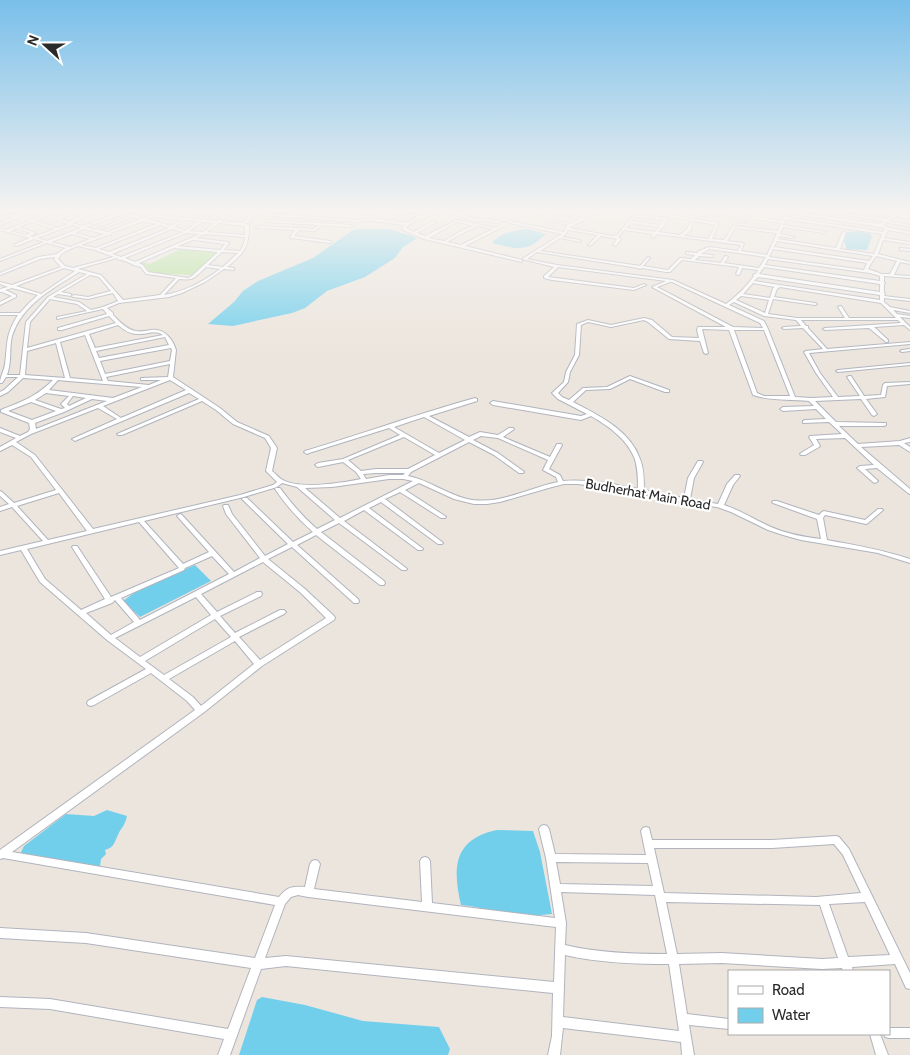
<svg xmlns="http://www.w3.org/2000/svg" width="910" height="1055" font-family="Cabin,sans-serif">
	<rect width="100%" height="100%" fill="#ece5dd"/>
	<!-- green -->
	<path fill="#b4e29a" d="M181 249 220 251 193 275 151 273 141 262 150 264Z"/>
	<!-- water -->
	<g fill="#72cfec">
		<path d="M360 229H389L415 237 416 239 403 247 395 258 365 277 327 291 305 308 292 313 233 326 208 324 234 302 243 291 258 281 313 258 353 230Z"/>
		<path d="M527 229 546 234C526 253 518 249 492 243 502 232 513 231 527 229Z"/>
		<path d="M860 231 869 233 872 236 867 250 847 249 844 241 846 232Z"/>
		<path d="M195 565 211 581 140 617 123 601 141 588Z"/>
		<path d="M107 810 127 816C124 828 122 826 118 835 114 842 115 847 105 850L106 854 101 859 100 867 22 855 21 852 24 846 66 814 94 816Z"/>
		<path d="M497 830 533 831 540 852 552 914C534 916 514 916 496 912 484 909 473 906 461 905 452 867 454 839 497 830Z"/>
		<path d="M262 997 305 1005 363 1021 439 1027 450 1049 448 1055H239L257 1000Z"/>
	</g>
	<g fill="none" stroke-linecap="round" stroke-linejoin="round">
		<defs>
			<g id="street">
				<path d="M27 209H37V211L46 214 57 209H62L49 215 57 217 78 209H83L60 219 69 222 99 209H104L72 223 83 226 121 212 108 209C114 209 121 211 126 211 131 211 135 209 140 209L126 213 133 215 149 209H154L137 216 144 218 168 209H173L158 215 183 218 196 209H200L187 218 201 220 215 209H219L204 220 217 221 233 209H237L221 221 241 223 247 220 248 214 246 210 241 209H249L252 214 250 221 245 224 249 225C249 248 244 253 227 267L234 268V270L224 269 205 282 182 293 169 297 119 303 107 308 113 313V315C119 321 126 329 135 331 141 332 146 331 151 330 165 328 173 340 176 350L173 377 220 408 237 422 269 436 277 448 272 471C275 473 278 477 281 479 298 490 341 483 361 479L356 472 343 462 318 467 315 465 318 463 343 459 400 435 389 428 309 453 307 454 304 452 305 451C362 434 417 414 475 398L477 399V401L429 416 469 437 480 432 498 435 509 428H513L514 429 513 430 503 437 550 457 557 444H561L562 445 549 469 560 475 563 481C589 479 613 484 638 489 638 479 638 467 634 457 626 438 608 426 591 416L581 420 493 405 490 403 493 401 581 416 587 414 558 399 552 393 564 382 566 372 575 355 577 324 588 320 611 325 644 318 652 320 672 337 699 338 697 330 698 327H726L652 287 666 281 558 267 548 277 634 288 644 284 646 285 634 290 552 280 544 278V276L554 267 522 259 562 234 510 223 465 246 522 260V262L424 239 405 231 402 228 405 225 367 220 358 222 258 215 256 214 257 213 292 215 300 209H304L296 216 358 220 366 218V216L362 214 367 210 365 209H373L424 216 438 211 429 209 441 210 450 209 446 211 461 214 477 209H482L464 215 474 219H486L506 223 510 221 564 232 567 226 569 225 526 215 528 214 571 224 580 219 539 209H545L583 218 592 213V211L584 209H592L595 210V214L586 218V220H584L569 228 613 236 617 235 634 215 667 218 664 226 658 232 680 235 687 229 691 221H693L691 230 684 236 708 239 716 225 625 209H632L719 223 712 239 724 240 733 226 778 231 781 223 696 210 694 209H702L782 221 785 209H789L788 211 880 224 883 221 804 209H812L886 219 896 214 900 209H904L899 214 910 216V218L897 216 889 221 910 225V227L886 222 883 225 886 227 910 232V234L888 230 884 238 910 242V244L883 240 878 254 910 262V264L900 262 894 275 910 276V278L884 276V282L885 283 884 284V293L885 294 884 296 910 299V301L884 298V302L890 307 910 311V313L893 310 897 314 910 316V318L900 317 910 327V330L904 325 874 327 888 340V342H886L869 328 825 330 823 329 825 328 901 323 898 320H801L806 326H808V328L827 349 910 342V344L809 353 820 373 838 397 860 396 847 377 849 376H851L864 396 881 395 883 385 885 383 910 382V384L887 386 885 397 866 399 877 414 874 416 872 415 861 399 815 401 836 422 886 423V425L884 426H839L858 444 900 441 910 438V442L904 443 910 447V452L899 445 861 447 910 489V494L908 493 877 468 865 469 878 481 875 483 873 482 857 468 860 466 874 465 845 438 816 439 820 446 819 447 805 455H801L800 454 801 453 814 445 809 437 810 436 842 434 829 422 803 423V421L805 420 826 419 816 409 783 411 780 409 783 407 814 406 809 401C792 399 770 401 753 395L729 330 702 329 708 353 706 354 704 353 700 341 669 339 648 322 644 320 611 327 588 322 581 325 579 355 570 372 568 382 558 393 562 397 569 400 583 388 607 387 630 376 669 390V392H665L630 379 610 389 586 390 573 402C598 415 630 430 640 459 644 469 644 480 644 490L684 498 688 478 698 461H702L703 462 694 478 690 499 718 504 727 484 735 475H739L740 476 733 485 724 505C740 510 755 520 771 527 787 534 804 537 821 539L817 519 773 503 772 502 773 501H777L819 515 822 512 824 511 865 520 878 509H882L883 510 882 511 868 523 866 524 825 515 823 518 827 540C855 545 883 550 910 559V563L878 553 801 540 783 535 768 530 731 512 717 507 687 503 615 488 577 484H564L552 487 500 502 487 504H474L454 499 419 483 405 490 445 516 446 517 445 518H441L400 492 385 499 442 542 443 543 442 544H438L381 502 369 508 422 548 423 549 422 550H418L364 510 344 521 406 568 407 569 406 570H402L339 523 321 532 384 581 385 583 384 585H380L316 535 297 545 358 599 359 601 358 603H354L292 547 268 559 305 589 334 616 335 618 334 620 262 666 203 713 12 852 279 897C287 887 292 886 305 887L310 864 312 861 315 860 318 861 320 864 314 889 422 902 420 861 422 858 425 857 428 858 430 861 432 903 555 918 546 858 539 829 541 826 544 825 547 826 549 829 555 854 646 855 641 831 643 828 646 827 649 828 652 840H772L836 836 839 837 849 849 910 973V989L906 988 895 964 852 967 853 971H843L842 968 822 969 722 963 679 964 687 1014 729 1019V1029L689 1025 694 1055H682L681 1042 563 1028 560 1055H548L552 1036 553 993 286 966 261 969 230 1055H218L224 1039 50 1009 0 1007V997L50 999 228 1029 251 968 86 943 0 938V928L86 933 255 958 275 905 3 858 0 859V850L195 710 187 701 151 673 94 705 91 706 88 705 87 703 88 701 146 669 107 640 40 582 21 550 0 555V551L43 541 12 507 0 511V507L9 504 0 496V491L2 492 14 503 56 490 31 457 12 445 0 451V447L16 438 0 432V428L20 436 28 432 30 429 29 423 1 412V410C23 401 36 397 53 380L23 378 8 392 0 396V392L4 390 18 377H6L2 383H0C0 377 4 371 5 364 8 343 5 335 18 315H0V313H20L29 303 38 295 12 288 5 290 16 295V297L0 305V302L12 296 2 292H0V289L8 287 0 284V282L12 285 61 267 54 259 55 257 40 259 0 275V273L38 257 57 254 62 250 66 248 47 243 0 261V259L44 242 34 239 17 246H15V244L30 238 0 230V228L6 230 43 215 34 212 0 225V223L14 217 0 214V212L18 216 31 211ZM370 210 419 217 407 223 369 218 370 216 366 214ZM442 212 460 216 474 221H486L503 224 496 228 457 220 425 236 417 233 435 223V221H433L414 232 406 228C414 218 430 216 442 212ZM787 213 881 227 885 229 883 232 786 217ZM123 214 130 216 96 230 86 227ZM46 216 68 224 58 228 34 221ZM133 217 141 219 108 232 99 230ZM153 217 181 220 171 226 148 219ZM635 217 664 220 660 225 632 221ZM785 219 882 234 874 254 840 249 846 233 844 232 842 233 836 248 778 239 779 236 793 238 795 237 780 234 783 227 824 233 826 232 783 225ZM185 220 198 221 185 231 174 227ZM144 221 156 224 96 248 81 245 108 235H111V233ZM31 222 55 229 33 237 30 236 36 233 19 227ZM202 222 215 223 203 232 189 231ZM457 222 474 226 463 230 444 241 429 238ZM219 223 245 226V235L207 232ZM630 223 659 227 655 232 626 228ZM72 225 81 228 47 241 37 238ZM160 225 169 228 109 252 99 249ZM478 226 493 229 461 245 447 242 465 232ZM16 228 31 233 26 235 10 231ZM735 228 777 233 767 255 741 251 744 243 727 241ZM84 229 104 234 94 238 75 233ZM172 229 183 232 121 257 112 254ZM568 230 598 235 588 245 590 246 601 236 614 238 617 239 613 245 616 246 621 239 618 237 624 230 653 234 651 237 653 238 657 234 741 245 738 251 709 247 699 251 697 253 686 252V254L695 255 691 259 680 258 668 270 643 266 650 258 648 257 640 266 540 251 560 238 580 242V240L562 237 566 234ZM186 233 200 234 135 262 125 258ZM72 234 90 239 70 247 51 242ZM205 234 245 237C245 242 243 247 240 251L224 250 229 243 228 242 196 238ZM193 240H194L225 244 220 250 178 246ZM777 241 873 256 869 261 774 247ZM78 246 95 250 114 257 73 268 65 266 58 259C62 251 71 249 78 246ZM174 248 218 252 192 276 188 278 148 272 143 265 139 263ZM709 249 766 257 759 268 724 263 728 257 726 256H725L721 263 695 260 699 256 713 257V255L701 254ZM773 249 867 263 864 270 769 257ZM222 252 238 253 223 267 208 265ZM537 252 638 268 640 269 642 268 666 272H670L682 260 739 267 736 274 738 275 740 274 742 268 758 270 756 274H754L753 275 754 276C746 287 737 296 726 304L673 280 557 265 527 259ZM876 256 897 261 890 274H882L868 269 870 265ZM117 258 119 260H122L132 264 133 265 141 267 146 274 176 278 160 295 123 300 101 275 78 269ZM768 259 870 273 880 276V281L765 265ZM206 267 220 269C204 281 184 292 164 295L179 279C195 281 195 277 206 267ZM764 267 880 284V292L759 274ZM64 268 75 271 41 294 16 286ZM79 272 87 274 48 297 26 322 20 375H7C12 362 9 348 12 336 22 304 54 288 79 272ZM90 275 99 277 111 291 88 297 74 295 72 296 73 297 88 299 113 293 118 301 103 307 91 310 79 302 53 297 58 294 71 296V294L61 292ZM758 277 880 295V300L754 281ZM670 282H672L760 323 763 328 733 327 657 287ZM753 283 775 287 773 288 770 298 743 294ZM780 287 881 303 896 318H849L841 306H840L838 307 845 318H797L768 314 773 299 815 305 817 304 815 303 774 297 777 289ZM741 296 769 300 765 313 736 300ZM50 299 77 304 87 311 57 317V319L103 309 107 314 58 328V330H62L109 316 116 323 27 348 30 322ZM734 302 764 316 796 320 801 326 784 327 782 328 784 329 803 328 823 349 806 351 804 352 816 373 833 397 811 398 795 397 768 329 764 321 729 305ZM118 325C124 330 130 334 137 334 147 335 154 329 163 335L95 348 89 334ZM734 330H764L790 396H764L757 393ZM85 335 103 381 70 378 60 342ZM165 337 169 345 99 358 96 351ZM56 343 65 378 25 375 27 351ZM171 348 172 350 170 361 105 374 100 361ZM170 364 168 377 141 378V380H161L149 385 108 381 106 377ZM58 380 68 381 142 387 113 398 49 390ZM170 380 186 390 121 418 103 406ZM46 393 69 396 61 404 65 408 61 409 35 400ZM189 393 199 399 117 434 118 435H122L202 401 216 410 233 424 265 438 271 448 266 471 277 482 273 485 240 495 93 529 35 455 16 442 31 434 98 408 117 419 72 439 75 441 77 440ZM73 396 86 398 69 406 67 404ZM92 399 107 401 36 429 35 423 64 412ZM31 402 56 411 32 420 8 411ZM424 417 465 440 439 453 394 427ZM481 436 498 438 548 460 543 470 556 477 558 482C528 488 498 506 467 499 446 494 429 480 408 476L411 472 469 442 494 455 519 473H523L524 472 523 471 498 453 473 440ZM404 437 435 455 408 469H376L361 471 348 460ZM376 473H405L403 475H389L366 479 363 474ZM389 479H403L413 481 340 518 305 488 332 487ZM282 483 297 487 335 520 317 529C303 517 291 503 280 488H276L275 489C286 505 298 519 313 532L293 542 247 498H243L242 499 243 500 288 544 265 556 232 514 228 505H224L223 506 226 514 260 558 234 572 182 515 180 514 177 516 209 552 183 564 144 521 244 497 277 487ZM59 493 87 531 48 540 17 506ZM139 522 179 568 111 597 77 546H73L72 547 105 599 81 610 45 579 27 549ZM212 556 229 574 140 620 121 598 184 570 185 568ZM263 562 301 593 326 618 260 660 239 637 284 614 286 612 284 610H280L235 633 220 616 261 596 262 594 261 592H257L217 612 201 594ZM196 597 211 615 140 657 115 638ZM115 600 134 622 111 635 86 613 112 603ZM215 619 231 637 164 675 145 661ZM235 641 254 664 201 706 193 697 169 679ZM834 844 843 855 861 893 816 897 664 893 654 848H772ZM556 862 648 863 653 886 560 884ZM561 892 655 895 667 954C633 954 598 953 565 945L566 923ZM298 895 308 897 556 927 554 982 286 956 265 958 285 904 291 897ZM666 902 820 905 838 958 822 959 722 953 677 954ZM865 902 890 955 848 957 829 904ZM565 955C599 963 635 964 669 964L679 1031 563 1017Z"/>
				<path d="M497 209H502L489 213 487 212Z"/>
				<path d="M518 209H523L527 211 525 212Z"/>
				<path d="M662 209H670L747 222 745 223Z"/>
				<path d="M846 209H854L881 213 885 209H889L882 215Z"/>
				<path d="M269 220 320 223 322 222 323 223 350 225 352 226 350 227 322 225 315 231 299 230 294 236 331 241V243H330L291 238 290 237 295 230 258 228 256 227 258 226 314 229 318 225 268 222 267 221Z"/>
				<path d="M900 248 910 249V251L900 250Z"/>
				<path d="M910 349V351L902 352 900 351 902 350Z"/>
				<path d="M910 363V365L838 372 836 371 838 370Z"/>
				<path d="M889 1028H910V1038H889L885 1037 884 1034H889Z"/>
				<path d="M870 1034H880L888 1055H876Z"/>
			</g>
		</defs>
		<!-- street casing -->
		<use href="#street" stroke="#b0b4be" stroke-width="2"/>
		<!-- street -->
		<use href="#street" fill="#fff" fill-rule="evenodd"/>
	</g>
	<!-- sky -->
	<linearGradient id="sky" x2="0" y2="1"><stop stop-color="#79bfea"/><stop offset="0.59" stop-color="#f6f3f0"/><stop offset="1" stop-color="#f6f3f0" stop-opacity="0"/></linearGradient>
	<rect width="910" height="357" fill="url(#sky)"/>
	<g text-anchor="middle" stroke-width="4.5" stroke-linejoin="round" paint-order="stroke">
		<!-- street labels -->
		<g font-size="14" fill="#2a2a2a" stroke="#fff">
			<text transform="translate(648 494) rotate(10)" y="5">Budherhat Main Road</text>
		</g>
	</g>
	<!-- legend -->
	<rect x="728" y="970" width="162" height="65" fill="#ffffff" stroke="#aaaaaa"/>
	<rect x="738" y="986" width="25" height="8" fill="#ffffff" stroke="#aaaaaa"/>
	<text x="772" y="995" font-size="15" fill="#2a2a2a">Road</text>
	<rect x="738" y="1008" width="25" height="15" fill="#72cfec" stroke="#aaaaaa"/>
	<text x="772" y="1020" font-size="15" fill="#2a2a2a">Water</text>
	<!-- north arrow -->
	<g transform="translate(45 45) rotate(291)" stroke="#ffffff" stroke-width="4" paint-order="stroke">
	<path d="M0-4L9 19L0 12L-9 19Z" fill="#2a2a2a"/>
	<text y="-8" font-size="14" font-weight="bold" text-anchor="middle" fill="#2a2a2a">N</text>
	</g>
</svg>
